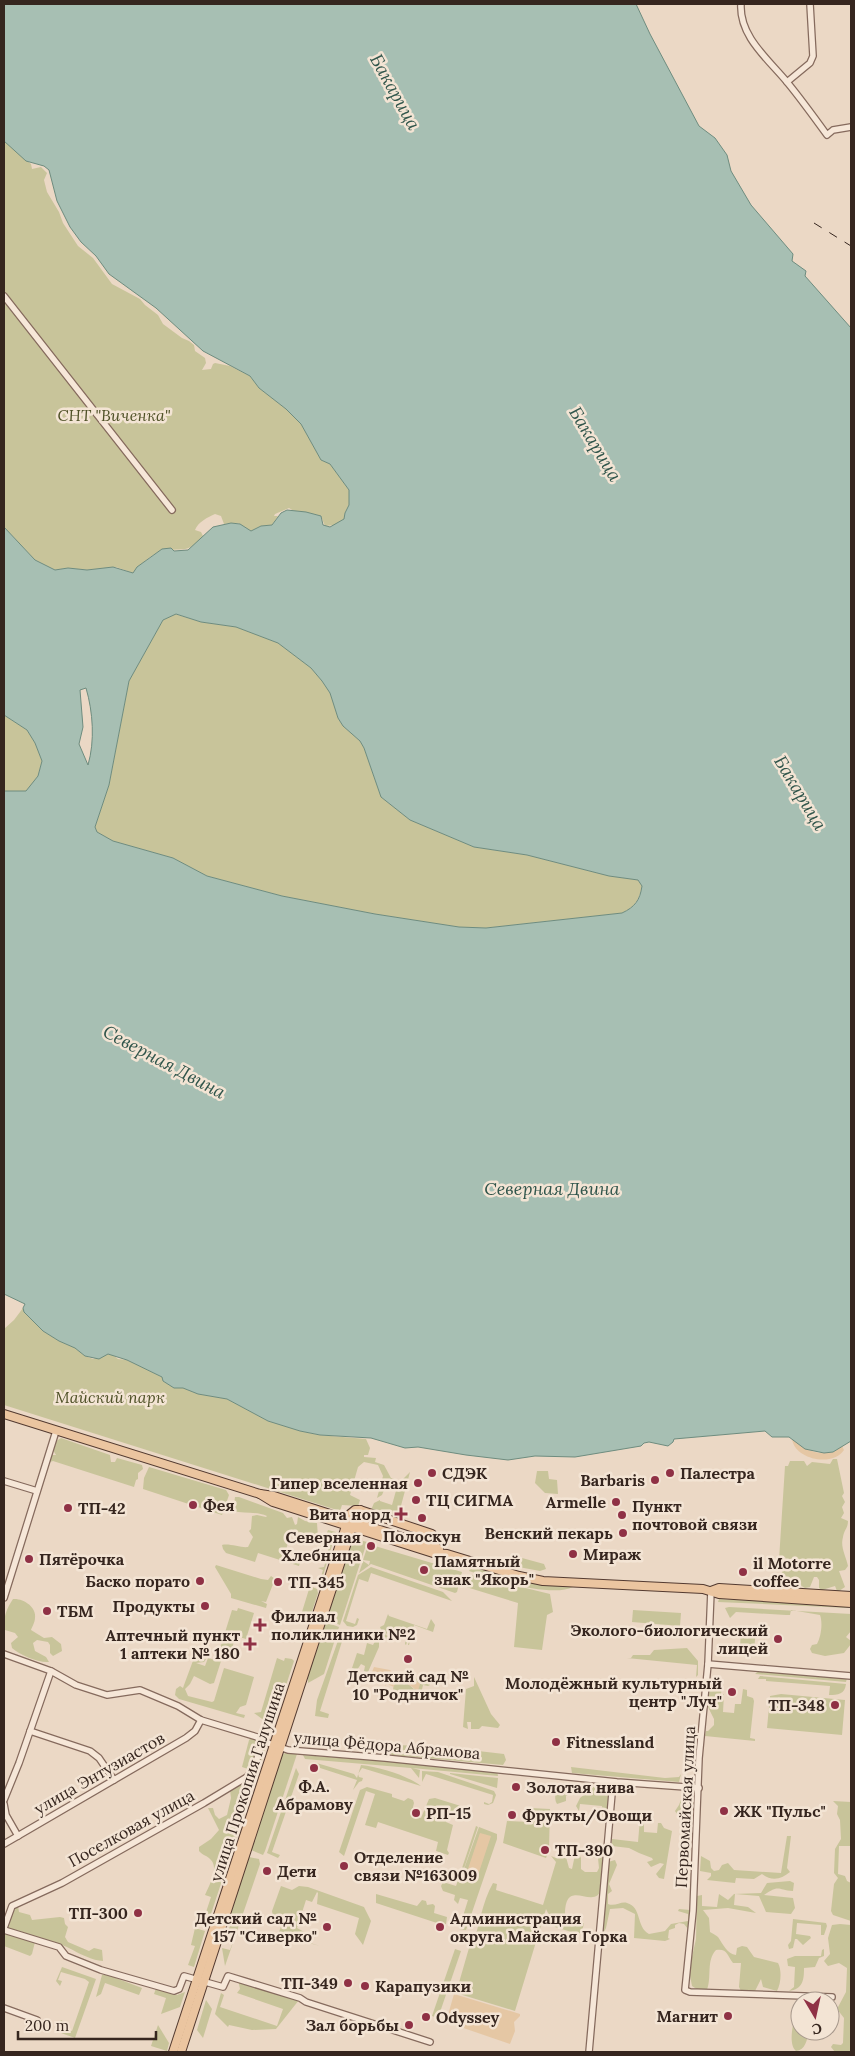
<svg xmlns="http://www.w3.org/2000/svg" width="855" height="2056" font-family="Lora,serif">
	<rect width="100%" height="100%" fill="#ebd8c5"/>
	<!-- green -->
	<g fill="#c8c49a">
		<path d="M4 141 31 164 32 169 41 167 47 173 44 180 47 192 59 212 63 223 78 246 93 258 112 284 140 299 145 305 158 315 163 324 182 338 189 341 194 345 195 351 205 358 206 363 202 370 211 369 213 364 215 363 230 366 250 376 259 388 286 409 301 424 321 460 330 464 349 490V505L345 513 344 519 335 525 325 526 321 516C310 512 297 514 289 508L275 514 274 516H278L272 525 261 526 251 531 238 523 224 524 221 516 215 514C208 517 198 522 195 530L201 532 203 536C189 555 180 547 161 551 155 552 136 568 133 573L116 567 87 570 68 568 55 570 35 560 4 527Z"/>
		<path d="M175 614 201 622 236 627 278 643 311 668 322 681 330 693 338 718 343 726 360 741 364 748 381 797 410 820 474 847 527 855 609 876 638 880 642 886C639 900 635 907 622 913L486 928 459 927 375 914 282 896 207 876 173 858 113 841 97 832 95 827 109 785 129 681 163 620Z"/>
		<path d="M4 715 27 730 35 743 42 761 38 776 26 792 4 791V751L5 750 4 745Z"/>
		<path d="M23 1308 43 1331 59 1341 75 1348 85 1356 93 1359 107 1354 113 1355 118 1359 127 1360 162 1377 163 1381 174 1388H183L198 1394 227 1399 268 1421 300 1431 319 1435 366 1439 370 1448 368 1455H364V1457L376 1458 375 1462 384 1465 391 1478 401 1481 410 1472 398 1517 396 1515 371 1510 374 1503 380 1500V1501L392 1505 397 1487 387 1483 382 1495 377 1498 383 1476 378 1465 364 1462 358 1467 350 1495 360 1500 358 1506 342 1505 340 1511 4 1405V1329L14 1320Z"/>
		<path d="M61 1438 110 1455 111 1462H115L117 1458 142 1465 143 1469 138 1473V1479L136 1480 134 1487 53 1461 50 1462 51 1455H56L53 1450 55 1442Z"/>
		<path d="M833 1459H837L844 1493 842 1496 845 1502 842 1507 844 1513 841 1518 848 1521C848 1528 844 1530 843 1537 840 1547 846 1556 848 1566L845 1570 839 1571 845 1587 839 1591H837L835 1586 822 1590 819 1588V1580L817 1577H814L810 1587 805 1588 800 1585 796 1588 782 1589C779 1584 780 1573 784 1569L782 1564 786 1558 784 1557 779 1560 785 1466H788L790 1461H804L807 1466 812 1462 830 1464Z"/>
		<path d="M149 1467 226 1490 229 1495 222 1515 143 1489 144 1478Z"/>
		<path d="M537 1471H548L549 1479 557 1480 558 1494 545 1493 535 1483Z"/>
		<path d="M235 1497H239L283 1513 287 1518 292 1517 295 1525 297 1524 298 1517 305 1521 317 1523 318 1537 292 1530 284 1556 300 1562 299 1566 258 1553 255 1562 226 1553 223 1549 222 1545C229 1543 241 1548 248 1547L253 1537 249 1531 251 1529 252 1516 257 1515 266 1517 267 1516C257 1511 244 1514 233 1511Z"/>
		<path d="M328 1530 336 1532 320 1586H317L315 1581 320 1580 323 1570 318 1568 324 1567 327 1557 323 1555 328 1554V1544L323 1542Z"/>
		<path d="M356 1539 367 1542 340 1625 328 1620 326 1618 351 1542Z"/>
		<path d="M375 1546 462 1572 457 1592 455 1593 371 1564 359 1573 363 1561 369 1565 370 1561 363 1560 367 1548 373 1550Z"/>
		<path d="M511 1555 544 1564 546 1569 540 1571 508 1565Z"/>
		<path d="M216 1565 261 1579 268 1580 271 1576 275 1579 266 1602 261 1601 267 1604 266 1608 231 1598V1594L215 1567Z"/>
		<path d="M371 1567 443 1592 452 1601 371 1573 368 1582 359 1579 346 1621 355 1624 357 1618 359 1619 357 1625 353 1627 347 1626 343 1621 358 1575Z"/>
		<path d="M472 1567 534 1584 573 1587C551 1598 492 1579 469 1571Z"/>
		<path d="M472 1575 550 1594 553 1612 547 1615 542 1650 514 1647 518 1603 463 1586 466 1580Z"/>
		<path d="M310 1586 317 1589 318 1593 308 1624 304 1622 305 1620 301 1615Z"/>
		<path d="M13 1599C23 1598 37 1607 35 1618 35 1622 32 1627 31 1630L44 1638 52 1637 61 1644 62 1651 53 1656 50 1653V1645L48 1642 37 1640 33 1643 35 1651 46 1657 49 1662C38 1663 20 1655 12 1648L11 1643 18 1637 15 1633 5 1630C2 1619 7 1608 13 1599Z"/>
		<path d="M719 1599 849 1606V1608L718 1602Z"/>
		<path d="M729 1607 851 1614V1631L846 1637 851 1641V1644L844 1653 825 1656 812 1653 810 1649 812 1645 817 1644C821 1637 823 1623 820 1615L791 1610 790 1615H786L736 1612 730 1618 725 1608Z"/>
		<path d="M238 1608 254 1613 246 1639 236 1636 228 1660 221 1661 214 1683 210 1684 194 1676 190 1684 185 1689 188 1696 212 1702 214 1701 224 1668 254 1677 246 1705 240 1707 236 1713 245 1715 244 1718 179 1699 175 1695 176 1689 180 1686 183 1688 184 1685 194 1658 206 1659 204 1662 196 1663 205 1666 208 1658 218 1661 217 1658 232 1610 237 1611Z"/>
		<path d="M633 1610 681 1613 680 1626 632 1622Z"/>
		<path d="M388 1614 389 1616 427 1629 431 1619 435 1625 433 1632 414 1625 409 1645H408L412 1628 406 1645 405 1644 406 1637 399 1635 398 1638 395 1637 396 1633 388 1630 386 1635 391 1637 393 1642 380 1637 382 1632 380 1627 384 1625Z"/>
		<path d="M328 1623 339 1627 324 1674 308 1683V1674L323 1626Z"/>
		<path d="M741 1629 756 1630 754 1650 740 1649Z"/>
		<path d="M345 1632 320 1711 329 1714 328 1718 315 1716 317 1700 340 1635 346 1632H354V1634Z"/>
		<path d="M376 1639 379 1641V1647L368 1672 364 1671 365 1666 361 1664 357 1670 352 1668 357 1653 364 1655 367 1643 373 1645Z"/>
		<path d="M687 1648 698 1661V1675L696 1677 697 1665 627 1658H631L633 1655H650L654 1650Z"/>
		<path d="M277 1658 284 1661 285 1658 292 1659 294 1661 272 1728 265 1721 254 1713 261 1712Z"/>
		<path d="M759 1671 847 1678 846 1682 755 1674Z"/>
		<path d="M760 1676 846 1684C845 1694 838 1695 829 1695L830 1686 766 1681V1679H758Z"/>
		<path d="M474 1677 491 1714 500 1725 498 1728 482 1726 479 1729H471V1722H467L468 1729 463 1727 466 1689 474 1686Z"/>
		<path d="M417 1678 429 1682 430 1685 428 1686 423 1685 421 1694H419L417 1698 393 1690 394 1681 408 1684 414 1689 420 1684 415 1681Z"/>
		<path d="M710 1686H717V1689L722 1687 721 1694H724L723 1712 734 1713 735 1704H741L743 1689 747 1690V1696L753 1698 754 1701 750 1738 755 1739V1741L705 1736 706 1731H708L714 1725V1719L708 1707Z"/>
		<path d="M781 1694 845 1700 842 1735 767 1728 770 1696Z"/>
		<path d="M252 1737 257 1738 259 1743 252 1766 248 1769 242 1767 249 1740Z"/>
		<path d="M267 1744 207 1926 198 1922V1917L204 1918 211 1897 205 1895C209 1886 219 1868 211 1860 207 1855 203 1856 199 1851V1847L211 1839 219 1830 208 1808H213L215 1815 219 1819 227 1815 231 1798 230 1790 255 1769 264 1745Z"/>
		<path d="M390 1745 435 1746 504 1754 506 1760 503 1765 392 1755 388 1751Z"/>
		<path d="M285 1753 297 1754 265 1851 263 1855 251 1850V1845L280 1757Z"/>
		<path d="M303 1755 497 1770 498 1776 412 1768 420 1770 419 1778 411 1768 305 1759Z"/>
		<path d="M313 1762 354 1774 357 1778 361 1765C380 1767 406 1775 421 1786L362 1768 358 1774 359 1777 363 1778 362 1781 359 1782 353 1790 357 1780 314 1766 312 1765Z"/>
		<path d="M571 1767 665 1778 679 1777 681 1774 679 1782 572 1773Z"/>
		<path d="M296 1768 299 1774 272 1852 280 1855 278 1858 267 1853Z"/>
		<path d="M422 1771 438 1772 494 1791 496 1795 493 1803 488 1805 484 1804V1802L489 1804 492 1802 493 1795 426 1774 422 1782Z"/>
		<path d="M450 1773 498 1778 497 1788 450 1774Z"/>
		<path d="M563 1783H573L583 1787H601L609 1795 607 1815 601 1814 602 1806 580 1804 579 1811 576 1806 580 1798 585 1794 581 1790H573L572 1793 566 1796V1801L557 1804C553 1798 556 1787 563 1783Z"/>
		<path d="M367 1787 392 1794V1797L404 1801 408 1798 413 1800 414 1803 411 1815 421 1818 429 1799 435 1798 464 1807 460 1818 448 1814 446 1822 453 1825 447 1850 449 1853 448 1855 436 1851 438 1842 378 1822 376 1828 365 1825 375 1794 366 1791 344 1856 339 1852 360 1790Z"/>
		<path d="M683 1794H688L695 1799 696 1811 691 1815 677 1814 675 1811 679 1805Z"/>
		<path d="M833 1801 851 1802V1846H839L838 1874 845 1876 847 1881 851 1883V1921L833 1915 831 1911 834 1884 838 1878 834 1873 835 1849 841 1839 840 1820 837 1814 838 1806Z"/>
		<path d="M530 1808 550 1809 549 1848 544 1846 542 1853 547 1855 546 1858 503 1843 507 1821 529 1822Z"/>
		<path d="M640 1819H644V1832L657 1833 658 1823H661L664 1828 672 1831 664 1879 659 1878 656 1874 664 1864 660 1863 651 1867 647 1862 653 1860 652 1858 639 1853 629 1848 612 1846V1839L638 1842Z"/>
		<path d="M476 1826 478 1827 458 1886 479 1827 497 1834V1839L466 1930 459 1929 468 1900 460 1898 458 1904 454 1900 455 1895 443 1891 441 1886 443 1882 456 1886Z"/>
		<path d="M787 1836H791L787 1868 790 1872C781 1879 773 1882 762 1874L754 1879 736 1878 735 1883 707 1880 711 1876V1873L700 1871 701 1856 710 1861 711 1868 714 1871 719 1870 722 1865 728 1863 734 1870 781 1873Z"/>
		<path d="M595 1850 602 1851 608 1862 615 1860 617 1865 609 1884 612 1891 608 1894V1904C615 1907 621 1901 627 1903 642 1907 636 1927 649 1934L665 1931 671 1924 688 1921V1914L678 1911 679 1909 690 1910 688 1929 684 1924 679 1923 675 1925V1928L669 1930 668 1938 670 1939 665 1941 634 1938 635 1914 623 1908 610 1909 606 1928 602 1936 606 1890 602 1888C600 1890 600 1893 598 1895 587 1904 565 1880 565 1915L569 1921 584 1923 582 1932 578 1934 555 1927 546 1909 515 2011 456 1993 469 1948H472C479 1927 482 1902 493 1883L497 1884 496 1890 543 1905 556 1862 551 1856 556 1858 558 1856 566 1857 569 1868 572 1869 575 1855 579 1854 581 1858V1869L585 1872H597L599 1868 598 1858 586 1856 589 1851Z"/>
		<path d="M249 1857 259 1859 260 1864 225 1966 222 1948 230 1950 234 1939 226 1936 230 1926 228 1919Z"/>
		<path d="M790 1881 794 1883 793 1891C777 1890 780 1884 764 1895L793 1898 795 1908 791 1914 766 1912 759 1896 735 1894 734 1905 748 1907 756 1913 728 1908 703 1910 709 1918 710 1932C713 1934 716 1935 718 1937 723 1944 727 1954 736 1955L737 1948 742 1946 747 1947 754 1957 778 1963C782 1970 781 1984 777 1991L763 1987 761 1979 755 1991H741L739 1987 741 1963H733C727 1955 727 1948 716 1950 706 1961 712 1976 707 1990H698L692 1986 689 1970 696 1939 697 1896 702 1895V1906L717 1907 719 1894 728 1900 734 1894 761 1893 767 1883Z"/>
		<path d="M281 1886 292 1890 299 1886 308 1887 364 1907 371 1921 363 1945 355 1934 359 1918 317 1904 318 1893 317 1892 312 1902 306 1900 297 1928 306 1933 304 1941 320 1946 283 1936 279 1932 283 1921 273 1917 272 1911Z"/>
		<path d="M376 1894 417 1906 422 1900 426 1901 427 1905 433 1904 435 1906 434 1913 447 1917 446 1924 443 1925 376 1903Z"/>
		<path d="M18 1906 19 1912 30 1915 32 1920 60 1917 64 1918 65 1924 68 1927 65 1937 68 1942 89 1951 94 1948 102 1950 103 1961C78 1959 62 1936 35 1942L32 1954 30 1956 4 1946V1938L13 1908Z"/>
		<path d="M793 1919 826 1923 827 1926 824 1935H821V1925L797 1923 796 1934 810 1936 811 1938 803 1945 797 1939H795L793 1948 789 1949 788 1945 791 1941Z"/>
		<path d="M840 1924 851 1925 850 2052H835L831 2047 833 2044 841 2045 843 2043 844 2018 837 2009 846 1992 847 1968 839 1963 828 1966 824 1961 830 1954 828 1938 832 1925Z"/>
		<path d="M195 1928 205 1931 194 1967 188 1965 195 1946 191 1945Z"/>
		<path d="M455 1949 461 1951 438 2018 432 2016Z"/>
		<path d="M824 1949V1956L819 1958 815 1967 804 1968C804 1980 803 1989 789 1991L794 1987 795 1967 788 1966 787 1959 795 1956H821L822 1950Z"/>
		<path d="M62 1967 96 1979 75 2038 61 2033 59 2027 61 2020 64 2022V2028L72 2031 89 1982 85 1979 61 1972 58 1980 62 1981 60 1986 56 1981Z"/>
		<path d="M102 1975H108L142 1988 139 1995 105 1983 101 1994 96 1997Z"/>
		<path d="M238 1979 299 2000 276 2029 252 2030 229 2025 228 2027 215 2014 221 1993 224 1995 220 2007 277 2026 283 2009 237 1993 240 1989Z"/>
		<path d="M156 1988 177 1995 185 1992 180 2007 161 2014 166 1998 154 1994Z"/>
		<path d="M206 2000 212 2009 203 2038 197 2030Z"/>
		<path d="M800 2017V2031H809C807 2039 806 2050 796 2051 789 2045 792 2029 794 2020Z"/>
		<path d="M158 2025 169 2043 167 2051 151 2046Z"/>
	</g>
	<!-- sand -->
	<g fill="#e5c7a4">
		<path d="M792 1439C809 1452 823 1459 842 1446L844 1450C833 1467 795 1460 792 1439Z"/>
		<path d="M374 1667 390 1670 397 1677 398 1676 415 1681 420 1684 418 1691 408 1684 395 1681 394 1687 387 1684 385 1686 387 1678 372 1672Z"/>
		<path d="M480 1833 491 1836 477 1878 466 1875Z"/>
		<path d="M454 1994 520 2014V2016L514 2022 515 2031 510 2044 446 2022Z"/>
	</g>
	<!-- water -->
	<path fill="#a7bfb3" stroke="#6e8c7f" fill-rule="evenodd" d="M4 4H636L650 34 699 126 715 138 727 155 731 171 751 205 793 254 792 261 806 271 805 276 851 328V1441L833 1452 824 1453 805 1449 789 1437H772L765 1431 674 1439 673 1442 668 1446 649 1442 644 1443 641 1446 575 1457 535 1456 508 1460 466 1455 418 1447 405 1448 371 1438 320 1435 300 1431 268 1421 227 1399 198 1394 183 1388H174L163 1381 162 1377 127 1360 108 1354 99 1359 85 1356 75 1348 59 1341 43 1331 24 1312 23 1308 25 1304 4 1294V791H26L38 776 42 761 35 743 27 730 4 715V527L35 560 55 570 68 568 87 570 113 567 133 573 137 567 162 549 171 548 174 551 188 550 213 527 231 523 240 524 251 531 261 526 272 525 281 513 287 510 306 512 321 516 323 525 330 527 344 519 345 513 349 505V490L330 464 321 460 301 424 286 409 259 388 250 376 203 351 156 308 109 274 96 256 81 242 70 227 57 201 49 170 44 166 26 161 4 141ZM176 614 201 622 236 627 278 643 311 668 322 681 330 693 338 718 343 726 360 741 364 748 381 797 410 820 474 847 527 855 609 876 638 880 642 886C640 900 635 907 622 913L486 928 459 927 375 914 282 896 207 876 173 858 113 841 97 832 95 827 109 785 129 681 163 620ZM86 688C93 712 95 741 88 765L79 744 83 727 80 690Z"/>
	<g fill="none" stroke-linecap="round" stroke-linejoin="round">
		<defs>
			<g id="minor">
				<path d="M741 4C739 36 768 59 787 82 801 99 814 117 827 135L833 130 851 127"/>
				<path d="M787 82 810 63 813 56 810 4"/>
				<path d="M4 296 172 510"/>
				<path d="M4 1481 37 1491"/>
				<path d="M711 1591 708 1664 699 1758 693 1911 685 1990 690 1992 832 1997"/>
				<path d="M4 1598 56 1431"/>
				<path d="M4 1654 51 1671 76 1685 107 1695 140 1690 178 1706 201 1720 257 1737 262 1741 288 1750 385 1758 617 1782 699 1788"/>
				<path d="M708 1664 851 1676"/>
				<path d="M30 1731 90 1751 99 1758 114 1780"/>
				<path d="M4 1800 19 1763 51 1671"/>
				<path d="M4 1804 6 1815 18 1836"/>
				<path d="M4 1844 186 1738 195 1731 201 1720"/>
				<path d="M4 1928 12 1906 62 1883 204 1803 247 1777 255 1766 262 1741"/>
				<path d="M4 1930 59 1947 66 1956 101 1970 174 1991 179 1989 184 1976 223 1987 228 1976 300 1998 306 2002 430 2042"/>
				<path d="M4 2008 37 2020"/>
				<path d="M589 2052 613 1782"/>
			</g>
			<g id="major">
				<path d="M4 1414 260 1494 274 1496 439 1549"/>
				<path d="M260 1494 273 1502 433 1553 447 1554 519 1576 543 1581 703 1589 719 1594 851 1603"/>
				<path d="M711 1591 719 1588 851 1596"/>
				<path d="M173 2052 350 1514 355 1510H360L432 1534 436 1547"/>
				<path d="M181 2052 355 1518 360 1510"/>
			</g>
		</defs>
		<!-- minor casing -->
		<use href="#minor" stroke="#856a5d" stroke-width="8"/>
		<!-- major casing -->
		<use href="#major" stroke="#533a30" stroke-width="10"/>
		<!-- minor -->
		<use href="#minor" stroke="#f6e7d8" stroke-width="5.5"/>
		<!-- major -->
		<use href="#major" stroke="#ebc5a0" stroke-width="8"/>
		<!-- rail -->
		<path stroke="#36261f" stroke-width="1" stroke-dasharray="9 9" stroke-linecap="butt" d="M814 223 851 246"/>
	</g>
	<!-- markers -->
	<g fill="#8f3145" stroke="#f3e4d4" stroke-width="2">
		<circle cx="432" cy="1473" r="5"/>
		<circle cx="670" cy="1473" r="5"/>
		<circle cx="655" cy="1480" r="5"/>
		<circle cx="418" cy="1483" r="5"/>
		<circle cx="416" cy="1500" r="5"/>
		<circle cx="616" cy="1502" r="5"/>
		<circle cx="193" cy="1505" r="5"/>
		<circle cx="68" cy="1508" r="5"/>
		<path d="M398.5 1506.5h5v5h5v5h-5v5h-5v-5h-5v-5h5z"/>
		<circle cx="622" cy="1515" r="5"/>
		<circle cx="422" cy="1518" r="5"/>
		<circle cx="623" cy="1533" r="5"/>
		<circle cx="371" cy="1546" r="5"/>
		<circle cx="573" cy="1554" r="5"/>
		<circle cx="29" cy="1559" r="5"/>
		<circle cx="424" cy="1570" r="5"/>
		<circle cx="743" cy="1572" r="5"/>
		<circle cx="200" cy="1581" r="5"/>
		<circle cx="278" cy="1582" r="5"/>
		<circle cx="205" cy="1606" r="5"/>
		<circle cx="47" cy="1611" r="5"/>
		<path d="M257.5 1617.5h5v5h5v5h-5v5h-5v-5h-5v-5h5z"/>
		<circle cx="778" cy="1639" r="5"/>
		<path d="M247.5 1636.5h5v5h5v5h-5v5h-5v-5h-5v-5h5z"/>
		<circle cx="408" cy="1659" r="5"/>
		<circle cx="732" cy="1692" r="5"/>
		<circle cx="835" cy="1705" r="5"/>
		<circle cx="556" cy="1742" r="5"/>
		<circle cx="314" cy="1768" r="5"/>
		<circle cx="516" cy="1787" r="5"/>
		<circle cx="724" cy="1811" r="5"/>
		<circle cx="416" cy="1813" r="5"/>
		<circle cx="512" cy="1815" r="5"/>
		<circle cx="545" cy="1850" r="5"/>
		<circle cx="344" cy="1866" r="5"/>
		<circle cx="267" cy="1871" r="5"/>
		<circle cx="138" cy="1913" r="5"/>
		<circle cx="327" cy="1927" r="5"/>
		<circle cx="440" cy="1927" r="5"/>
		<circle cx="348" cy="1983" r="5"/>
		<circle cx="365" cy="1986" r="5"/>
		<circle cx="728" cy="2016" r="5"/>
		<circle cx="426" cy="2017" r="5"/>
		<circle cx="409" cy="2025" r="5"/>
	</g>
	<g text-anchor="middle" stroke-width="5" stroke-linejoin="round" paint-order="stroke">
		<!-- park labels -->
		<g font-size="16" font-style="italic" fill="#4f5127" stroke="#f3e4d4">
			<text x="114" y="421">СНТ "Виченка"</text>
			<text x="110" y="1403">Майский парк</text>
		</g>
		<!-- poi labels -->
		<g font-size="16" font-weight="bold" fill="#36261f" stroke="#f3e4d4" text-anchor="start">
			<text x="442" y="1479">СДЭК</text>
			<text x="680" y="1479">Палестра</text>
			<text x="645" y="1486" text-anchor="end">Barbaris</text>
			<text x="408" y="1489" text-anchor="end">Гипер вселенная</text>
			<text x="426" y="1506">ТЦ СИГМА</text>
			<text x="606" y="1508" text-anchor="end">Armelle</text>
			<text x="203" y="1511">Фея</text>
			<text x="632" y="1512">Пункт<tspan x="632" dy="18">почтовой связи</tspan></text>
			<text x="78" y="1514">ТП-42</text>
			<text x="391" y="1520" text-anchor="end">Вита норд</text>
			<text x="613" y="1539" text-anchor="end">Венский пекарь</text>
			<text x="422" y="1542" text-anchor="middle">Полоскун</text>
			<text x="361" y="1543" text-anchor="end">Северная<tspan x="361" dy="18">Хлебница</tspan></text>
			<text x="583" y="1560">Мираж</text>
			<text x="39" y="1565">Пятёрочка</text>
			<text x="434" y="1567">Памятный<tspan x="434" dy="18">знак "Якорь"</tspan></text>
			<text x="753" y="1569">il Motorre<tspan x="753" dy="18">coffee</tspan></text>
			<text x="190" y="1587" text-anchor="end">Баско порато</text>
			<text x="288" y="1588">ТП-345</text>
			<text x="195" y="1612" text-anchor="end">Продукты</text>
			<text x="57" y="1617">ТБМ</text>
			<text x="271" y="1622">Филиал<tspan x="271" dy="18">поликлиники №2</tspan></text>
			<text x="768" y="1636" text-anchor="end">Эколого-биологический<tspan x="768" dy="18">лицей</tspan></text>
			<text x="240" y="1641" text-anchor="end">Аптечный пункт<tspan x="240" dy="18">1 аптеки № 180</tspan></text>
			<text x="408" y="1682" text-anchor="middle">Детский сад №<tspan x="408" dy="18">10 "Родничок"</tspan></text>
			<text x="722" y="1689" text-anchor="end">Молодёжный культурный<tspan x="722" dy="18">центр "Луч"</tspan></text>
			<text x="825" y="1711" text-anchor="end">ТП-348</text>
			<text x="566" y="1748">Fitnessland</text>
			<text x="314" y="1792" text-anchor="middle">Ф.А.<tspan x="314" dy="18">Абрамову</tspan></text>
			<text x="526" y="1793">Золотая нива</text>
			<text x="734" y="1817">ЖК "Пульс"</text>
			<text x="426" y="1819">РП-15</text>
			<text x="522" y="1821">Фрукты/Овощи</text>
			<text x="555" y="1856">ТП-390</text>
			<text x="354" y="1863">Отделение<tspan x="354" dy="18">связи №163009</tspan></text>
			<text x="277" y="1877">Дети</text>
			<text x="128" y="1919" text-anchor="end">ТП-300</text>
			<text x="317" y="1924" text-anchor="end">Детский сад №<tspan x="317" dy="18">157 "Сиверко"</tspan></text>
			<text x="450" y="1924">Администрация<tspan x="450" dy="18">округа Майская Горка</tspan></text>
			<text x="338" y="1989" text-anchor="end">ТП-349</text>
			<text x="375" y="1992">Карапузики</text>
			<text x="718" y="2022" text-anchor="end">Магнит</text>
			<text x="436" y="2023">Odyssey</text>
			<text x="399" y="2031" text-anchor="end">Зал борьбы</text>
		</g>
		<!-- street labels -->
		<g font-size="16" fill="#36261f" stroke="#f3e4d4">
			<text transform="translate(387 1745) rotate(5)" y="6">улица Фёдора Абрамова</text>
			<text transform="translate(99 1773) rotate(-30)" y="6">улица Энтузиастов</text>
			<text transform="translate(247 1782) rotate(-72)" y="6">улица Прокопия Галушина</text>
			<text transform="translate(685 1807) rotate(-87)" y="6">Первомайская улица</text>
			<text transform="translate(131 1828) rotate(-29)" y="6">Поселковая улица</text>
		</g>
		<!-- water labels -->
		<g font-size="18" font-style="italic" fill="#30554b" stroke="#f3e4d4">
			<text transform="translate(395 92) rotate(61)" y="6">Бакарица</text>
			<text transform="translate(595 444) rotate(59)" y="6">Бакарица</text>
			<text transform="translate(800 793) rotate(59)" y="6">Бакарица</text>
			<text transform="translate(164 1062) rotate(28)" y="6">Северная Двина</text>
			<text x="552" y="1195">Северная Двина</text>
		</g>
	</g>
	<!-- border -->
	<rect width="855" height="2056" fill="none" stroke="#36261f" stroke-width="10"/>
	<!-- north arrow -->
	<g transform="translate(815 2016) rotate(171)"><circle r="24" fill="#f3e4d4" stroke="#a7988c"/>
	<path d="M0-4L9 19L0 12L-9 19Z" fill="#8f3145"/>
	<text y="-8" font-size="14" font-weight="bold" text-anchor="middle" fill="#36261f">С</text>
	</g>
	<!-- scale -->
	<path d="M18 2031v8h138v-8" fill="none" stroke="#36261f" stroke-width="2.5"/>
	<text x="25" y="2031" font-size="15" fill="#36261f" stroke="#f3e4d4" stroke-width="4" paint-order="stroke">200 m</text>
</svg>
